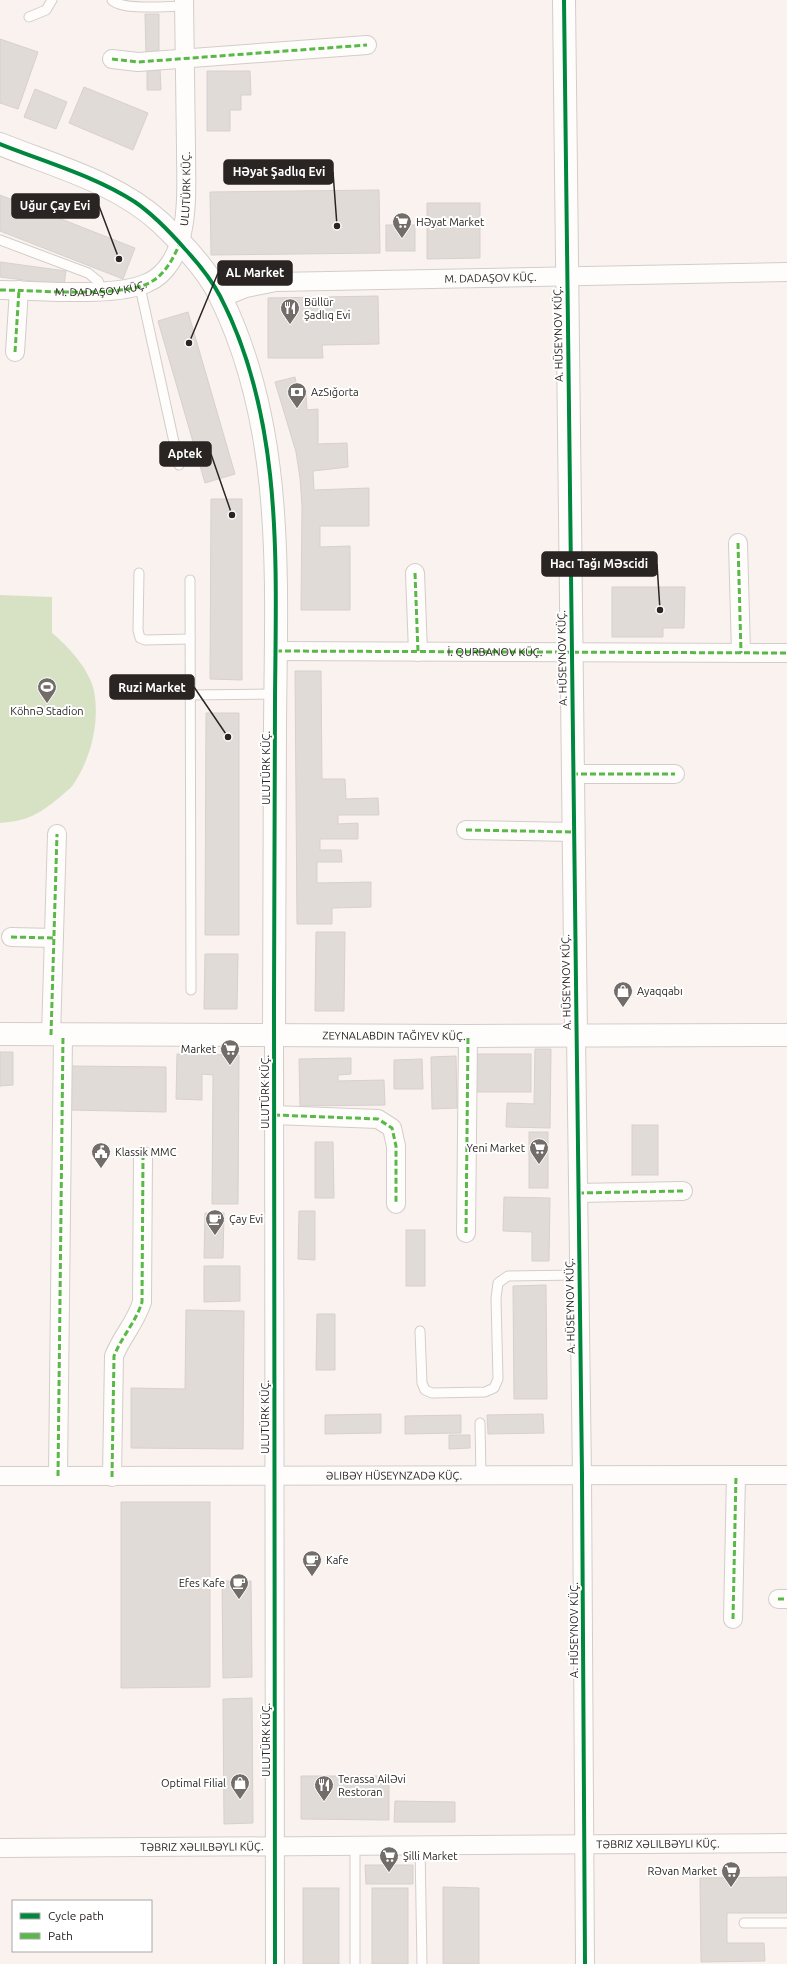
<svg xmlns="http://www.w3.org/2000/svg" width="787" height="1964" font-family="Ubuntu,sans-serif">
	<rect width="100%" height="100%" fill="#faf2ee"/>
	<!-- green -->
	<path fill="#d7e2c5" d="M0 595 52 597V633C68 646 90 670 94 691 100 723 91 758 73 785 70 789 64 793 60 797 39 814 28 821 0 823Z"/>
	<!-- building -->
	<g fill="#e1dbd8" stroke="#d7d0ce">
		<path d="M145 14H159V54H146Z"/>
		<path d="M0 39 38 52 18 109 0 103Z"/>
		<path d="M160 68 161 90H147V69Z"/>
		<path d="M207 71H250L251 95H241V110H230V131H207Z"/>
		<path d="M84 87 148 113 133 150 69 123Z"/>
		<path d="M35 89 67 102 56 129 24 117Z"/>
		<path d="M379 190 380 253 211 255 210 192Z"/>
		<path d="M0 195 135 248 123 279 0 231Z"/>
		<path d="M427 203H480V258L427 259Z"/>
		<rect x="386" y="225" width="29" height="26"/>
		<path d="M0 262 66 271 64 285 0 277Z"/>
		<path d="M378 296 379 344 322 345 323 358H268V298Z"/>
		<path d="M188 312 235 474 205 483 158 321Z"/>
		<path d="M295 377 298 394H306L307 410 318 409V444L347 443 348 467 313 471 314 490 369 488V526H320V547L350 546V610H301L302 506 300 478 296 452 275 382Z"/>
		<path d="M211 499H242V680L210 679Z"/>
		<path d="M612 587H685L684 628H663V637H612Z"/>
		<path d="M295 671H321L322 779H345L346 799 378 798 379 815H338V824L358 823V839H320V850H341L342 862H317V883L371 882V907L332 908V924H297Z"/>
		<path d="M206 713H239V935H205Z"/>
		<path d="M316 932H345L344 1011H315Z"/>
		<path d="M205 954H238L237 1009H204Z"/>
		<path d="M535 1049H551L550 1128 506 1127 507 1103 534 1104Z"/>
		<path d="M0 1052H13V1085L0 1086Z"/>
		<path d="M177 1054 239 1055 238 1204H212L213 1075 202 1074V1100L176 1099Z"/>
		<rect x="475" y="1054" width="56" height="38"/>
		<path d="M456 1056 457 1108 432 1109 431 1057Z"/>
		<path d="M351 1058V1074L338 1075V1081L384 1080 385 1105 300 1106 299 1059Z"/>
		<path d="M422 1059 423 1089H394V1060Z"/>
		<path d="M70 1066 166 1067V1112L69 1110Z"/>
		<rect x="632" y="1125" width="26" height="50"/>
		<rect x="529" y="1132" width="19" height="56"/>
		<path d="M315 1142H333L334 1198H315Z"/>
		<path d="M504 1197 550 1198 549 1261H532V1232L503 1231Z"/>
		<path d="M299 1211H315V1260L298 1259Z"/>
		<path d="M205 1213H224L223 1258H204Z"/>
		<rect x="406" y="1230" width="19" height="56"/>
		<path d="M204 1266H240V1301L204 1302Z"/>
		<path d="M546 1285 547 1399H514L513 1286Z"/>
		<path d="M186 1310 244 1311 243 1449 131 1448V1388L185 1389Z"/>
		<path d="M317 1314H335V1370H316Z"/>
		<path d="M381 1414V1433L325 1434V1415Z"/>
		<path d="M543 1414 544 1433 488 1434 487 1415Z"/>
		<path d="M461 1415V1433L405 1434V1416Z"/>
		<path d="M449 1435H470V1448L449 1449Z"/>
		<path d="M121 1502H210V1687L121 1688Z"/>
		<path d="M222 1581H251L252 1677 223 1678Z"/>
		<path d="M252 1698 253 1823 224 1824 223 1699Z"/>
		<path d="M301 1776H389V1820L301 1819Z"/>
		<path d="M395 1801 455 1802V1822H394Z"/>
		<path d="M365 1865H413V1884H366Z"/>
		<path d="M787 1877V1913H727V1943H764L765 1961 701 1962 700 1878Z"/>
		<path d="M443 1887 479 1888V1964H443Z"/>
		<rect x="303" y="1888" width="36" height="76"/>
		<rect x="372" y="1888" width="36" height="76"/>
	</g>
	<g fill="none" stroke-linecap="round" stroke-linejoin="round">
		<defs>
			<g id="lane">
				<path d="M112 0C123 11 168 6 184 6"/>
				<path d="M29 17 46 10 52 0"/>
				<path d="M0 240 88 273 98 281 102 291"/>
				<path d="M140 287 179 465"/>
				<path d="M139 573 138 630 140 638 145 640 190 639"/>
				<path d="M190 580 191 990"/>
				<path d="M189 695 275 694"/>
				<path d="M420 1331 422 1383 425 1390 432 1393 485 1392 494 1388 498 1379 496 1298 498 1283 508 1276 579 1275"/>
				<path d="M480 1423 481 1476"/>
				<path d="M355 1845V1964"/>
				<path d="M420 1845 422 1964"/>
				<path d="M744 1923H787"/>
			</g>
			<g id="street">
				<path d="M112 59 138 62 367 45"/>
				<path id="s1" d="M0 290C37 290 115 298 147 283 167 275 178 253 182 233 188 206 186 176 186 148 185 99 185 49 184 0"/>
				<path id="s2" d="M221 298 246 288 276 282 787 272"/>
				<path d="M15 352 19 290"/>
				<path d="M738 543 741 653"/>
				<path d="M415 573 418 652"/>
				<path id="s3" d="M276 651 787 653"/>
				<path d="M572 774H675"/>
				<path d="M466 830 573 832"/>
				<path d="M11 937 54 938"/>
				<path d="M51 1035 57 834"/>
				<path d="M274 1035 275 1964"/>
				<path d="M576 1036 582 1475 585 1964"/>
				<path d="M274 1115 378 1119 392 1128 396 1146V1204"/>
				<path d="M578 1193 683 1191"/>
				<path d="M466 1233 468 1036"/>
				<path id="s4" d="M0 1476 787 1475"/>
				<path d="M58 1476 63 1035"/>
				<path d="M112 1477 114 1356C122 1336 136 1322 142 1302L143 1156"/>
				<path d="M778 1599H787"/>
				<path d="M733 1619 736 1475"/>
				<path id="s5" d="M0 1848 787 1843"/>
			</g>
			<g id="secondary">
				<path d="M564 0 576 1036"/>
				<path d="M0 144C54 166 117 182 161 223 183 244 208 270 221 298 286 431 276 584 275 727 275 830 275 933 274 1035"/>
				<path id="s6" d="M0 1034 468 1036 787 1035"/>
			</g>
		</defs>
		<!-- lane casing -->
		<use href="#lane" stroke="#d3cdca" stroke-width="11"/>
		<!-- street casing -->
		<use href="#street" stroke="#d3cdca" stroke-width="20"/>
		<!-- secondary casing -->
		<use href="#secondary" stroke="#d3cdca" stroke-width="24"/>
		<!-- lane -->
		<use href="#lane" stroke="#fefdfc" stroke-width="9"/>
		<!-- street -->
		<use href="#street" stroke="#fefdfc" stroke-width="18"/>
		<!-- secondary -->
		<use href="#secondary" stroke="#fefdfc" stroke-width="22"/>
		<!-- quiet -->
		<g stroke="#58b947" stroke-width="3" stroke-dasharray="6 3" stroke-linecap="butt">
			<path d="M112 59 138 62 367 45"/>
			<path d="M0 290C35 290 119 298 149 283 165 275 173 259 180 243"/>
			<path d="M15 352 19 290"/>
			<path d="M738 543 741 653"/>
			<path d="M415 573 418 652"/>
			<path d="M276 651 787 653"/>
			<path d="M572 774H675"/>
			<path d="M466 830 573 832"/>
			<path d="M11 937 54 938"/>
			<path d="M51 1035 57 834"/>
			<path d="M274 1115 378 1119 392 1128 396 1146V1204"/>
			<path d="M578 1193 683 1191"/>
			<path d="M466 1233 468 1036"/>
			<path d="M58 1476 63 1035"/>
			<path d="M112 1477 114 1356C122 1336 136 1322 142 1302L143 1156"/>
			<path d="M778 1599H787"/>
			<path d="M733 1619 736 1475"/>
		</g>
		<defs>
			<g id="cycleway">
				<path d="M564 0 582 1475 585 1964"/>
				<path d="M0 144C45 162 95 176 135 202 154 215 170 232 185 249 198 263 211 279 220 296 284 419 276 565 275 700 275 801 275 902 274 1003 273 1324 274 1644 275 1964"/>
			</g>
		</defs>
		<!-- cycleway casing -->
		<use href="#cycleway" stroke="#fff" stroke-width="6"/>
		<!-- cycleway -->
		<use href="#cycleway" stroke="#00873e" stroke-width="4"/>
	</g>
	<!-- icons -->
	<defs>
		<symbol id="supermarket-pin" viewBox="-11 -11 22 30"><path d="M0 17L-7.5 6A9.5 9.5 0 1 1 7.5 6Z" fill="#736d6a" stroke="#fff"/><path d="M-6-5.5h2.5l.6 2H6L4.5 2H-2.5L-4.4-4H-6ZM-1.5 3.2a1.3 1.3 0 1 0 .1 0ZM3 3.2a1.3 1.3 0 1 0 .1 0Z" fill="#fff"/></symbol>
		<symbol id="restaurant-pin" viewBox="-11 -11 22 30"><path d="M0 17L-7.5 6A9.5 9.5 0 1 1 7.5 6Z" fill="#736d6a" stroke="#fff"/><path d="M-5-6h1v4h1v-4h1v4h1v-4h1v5L-1.5 .5V6h-2V.5L-5-1ZM5-6V6H3V1.5H1.5Q1.5-4 5-6Z" fill="#fff"/></symbol>
		<symbol id="bank-pin" viewBox="-11 -11 22 30"><path d="M0 17L-7.5 6A9.5 9.5 0 1 1 7.5 6Z" fill="#736d6a" stroke="#fff"/><path d="M-6-4H6V4H-6ZM0-2.3a2.3 2.3 0 1 0 0 4.6a2.3 2.3 0 1 0 0-4.6Z" fill="#fff"/></symbol>
		<symbol id="stadium-pin" viewBox="-11 -11 22 30"><path d="M0 17L-7.5 6A9.5 9.5 0 1 1 7.5 6Z" fill="#736d6a" stroke="#fff"/><path d="M0-5a6.5 5 0 1 0 0 10a6.5 5 0 1 0 0-10ZM-3.5-1.8h7v3.6h-7Z" fill="#fff"/></symbol>
		<symbol id="shop-pin" viewBox="-11 -11 22 30"><path d="M0 17L-7.5 6A9.5 9.5 0 1 1 7.5 6Z" fill="#736d6a" stroke="#fff"/><path d="M-5-2.5h2.3a2.7 3.5 0 0 1 5.4 0H5L5.5 6h-11ZM-1.5-2.5h3a1.5 2.3 0 0 0-3 0Z" fill="#fff"/></symbol>
		<symbol id="civic-pin" viewBox="-11 -11 22 30"><path d="M0 17L-7.5 6A9.5 9.5 0 1 1 7.5 6Z" fill="#736d6a" stroke="#fff"/><path d="M-.6-6.5H3V-4.5H.6V-3L4-1V1h2V6H-6V1h2V-1L-.6-3ZM-1.2 2.5V6h2.4V2.5Z" fill="#fff"/></symbol>
		<symbol id="cafe-pin" viewBox="-11 -11 22 30"><path d="M0 17L-7.5 6A9.5 9.5 0 1 1 7.5 6Z" fill="#736d6a" stroke="#fff"/><path d="M-5.5-4.5H6V0H3Q3 3.5 0 3.5H-2.5Q-5.5 3.5-5.5 0ZM3-3.2v2h1.7v-2ZM-6 4.5H4V6H-6Z" fill="#fff"/></symbol>
	</defs>
	<g fill-rule="evenodd">
		<use href="#supermarket-pin" x="391" y="211" width="22" height="30"/>
		<use href="#restaurant-pin" x="279" y="297" width="22" height="30"/>
		<use href="#bank-pin" x="286" y="381" width="22" height="30"/>
		<use href="#stadium-pin" x="36" y="676" width="22" height="30"/>
		<use href="#shop-pin" x="612" y="980" width="22" height="30"/>
		<use href="#supermarket-pin" x="219" y="1038" width="22" height="30"/>
		<use href="#supermarket-pin" x="528" y="1137" width="22" height="30"/>
		<use href="#civic-pin" x="90" y="1141" width="22" height="30"/>
		<use href="#cafe-pin" x="204" y="1208" width="22" height="30"/>
		<use href="#cafe-pin" x="301" y="1549" width="22" height="30"/>
		<use href="#cafe-pin" x="228" y="1572" width="22" height="30"/>
		<use href="#shop-pin" x="229" y="1772" width="22" height="30"/>
		<use href="#restaurant-pin" x="313" y="1774" width="22" height="30"/>
		<use href="#supermarket-pin" x="378" y="1845" width="22" height="30"/>
		<use href="#supermarket-pin" x="720" y="1860" width="22" height="30"/>
	</g>
	<g text-anchor="middle" stroke-width="4" stroke-linejoin="round" paint-order="stroke">
		<!-- street labels -->
		<g font-size="11" fill="#2a2523" stroke="#fff">
			<text dy="4" stroke="none"><textPath href="#s1" startOffset="256">ULUTÜRK KÜÇ.</textPath></text>
			<text dy="4" stroke="none"><textPath href="#s2" startOffset="272">M. DADAŞOV KÜÇ.</textPath></text>
			<text dy="4" stroke="none"><textPath href="#s1" startOffset="101">M. DADAŞOV KÜÇ.</textPath></text>
			<text transform="translate(558 334) rotate(-91)" y="4">A. HÜSEYNOV KÜÇ.</text>
			<text dy="4" stroke="none"><textPath href="#s3" startOffset="219">İ. QURBANOV KÜÇ.</textPath></text>
			<text transform="translate(562 658) rotate(-91)" y="4">A. HÜSEYNOV KÜÇ.</text>
			<text transform="translate(266 768) rotate(-90)" y="4">ULUTÜRK KÜÇ.</text>
			<text transform="translate(566 982) rotate(-91)" y="4">A. HÜSEYNOV KÜÇ.</text>
			<text dy="4" stroke="none"><textPath href="#s6" startOffset="394">ZEYNALABDIN TAĞIYEV KÜÇ.</textPath></text>
			<text transform="translate(265 1092) rotate(-90)" y="4">ULUTÜRK KÜÇ.</text>
			<text transform="translate(570 1306) rotate(-91)" y="4">A. HÜSEYNOV KÜÇ.</text>
			<text transform="translate(265 1417) rotate(-90)" y="4">ULUTÜRK KÜÇ.</text>
			<text dy="4" stroke="none"><textPath href="#s4" startOffset="394">ƏLIBƏY HÜSEYNZADƏ KÜÇ.</textPath></text>
			<text transform="translate(574 1630) rotate(-90)" y="4">A. HÜSEYNOV KÜÇ.</text>
			<text transform="translate(266 1740) rotate(-90)" y="4">ULUTÜRK KÜÇ.</text>
			<text dy="4" stroke="none"><textPath href="#s5" startOffset="658">TƏBRIZ XƏLILBƏYLI KÜÇ.</textPath></text>
			<text dy="4" stroke="none"><textPath href="#s5" startOffset="202">TƏBRIZ XƏLILBƏYLI KÜÇ.</textPath></text>
		</g>
		<!-- poi labels -->
		<g font-size="11" fill="#2a2523" stroke="#fff" text-anchor="start">
			<text x="416" y="226">Həyat Market</text>
			<text x="304" y="306">Büllür<tspan x="304" dy="13">Şadlıq Evi</tspan></text>
			<text x="311" y="396">AzSığorta</text>
			<text x="47" y="715" text-anchor="middle">Köhnə Stadion</text>
			<text x="637" y="995">Ayaqqabı</text>
			<text x="216" y="1053" text-anchor="end">Market</text>
			<text x="525" y="1152" text-anchor="end">Yeni Market</text>
			<text x="115" y="1156">Klassik MMC</text>
			<text x="229" y="1223">Çay Evi</text>
			<text x="326" y="1564">Kafe</text>
			<text x="225" y="1587" text-anchor="end">Efes Kafe</text>
			<text x="338" y="1783">Terassa Ailəvi<tspan x="338" dy="13">Restoran</tspan></text>
			<text x="226" y="1787" text-anchor="end">Optimal Filial</text>
			<text x="403" y="1860">Şilli Market</text>
			<text x="717" y="1875" text-anchor="end">Rəvan Market</text>
		</g>
	</g>
	<!-- callouts -->
	<path fill="none" stroke="#2a2523" stroke-width="1.5" d="M337 226L333 172M119 259L99 206M189 343L218 273M232 515L211 454M660 610L657 564M228 737L194 687"/>
	<g fill="#2a2523" stroke="#fff" stroke-width="1.5">
		<circle cx="337" cy="226" r="4"/>
		<circle cx="119" cy="259" r="4"/>
		<circle cx="189" cy="343" r="4"/>
		<circle cx="232" cy="515" r="4"/>
		<circle cx="660" cy="610" r="4"/>
		<circle cx="228" cy="737" r="4"/>
	</g>
	<g fill="#2a2523" stroke="#2a2523" stroke-width="1.5">
		<rect x="224" y="160" width="109" height="24" rx="4"/>
		<rect x="12" y="194" width="87" height="24" rx="4"/>
		<rect x="218" y="261" width="74" height="24" rx="4"/>
		<rect x="160" y="442" width="51" height="24" rx="4"/>
		<rect x="542" y="552" width="115" height="24" rx="4"/>
		<rect x="110" y="675" width="84" height="24" rx="4"/>
	</g>
	<g font-size="12" text-anchor="middle" font-weight="bold" fill="#fff">
		<text x="279" y="176">Həyat Şadlıq Evi</text>
		<text x="55" y="210">Uğur Çay Evi</text>
		<text x="255" y="277">AL Market</text>
		<text x="185" y="458">Aptek</text>
		<text x="599" y="568">Hacı Tağı Məscidi</text>
		<text x="152" y="692">Ruzi Market</text>
	</g>
	<!-- legend -->
	<rect x="12" y="1900" width="140" height="52" fill="#ffffff" stroke="#aaa8a7"/>
	<rect x="20" y="1913" width="20" height="6" fill="#00873e" stroke="#aaa8a7"/>
	<text x="48" y="1920" font-size="12" fill="#2a2523">Cycle path</text>
	<rect x="20" y="1933" width="20" height="6" fill="#58b947" stroke="#aaa8a7"/>
	<text x="48" y="1940" font-size="12" fill="#2a2523">Path</text>
</svg>
